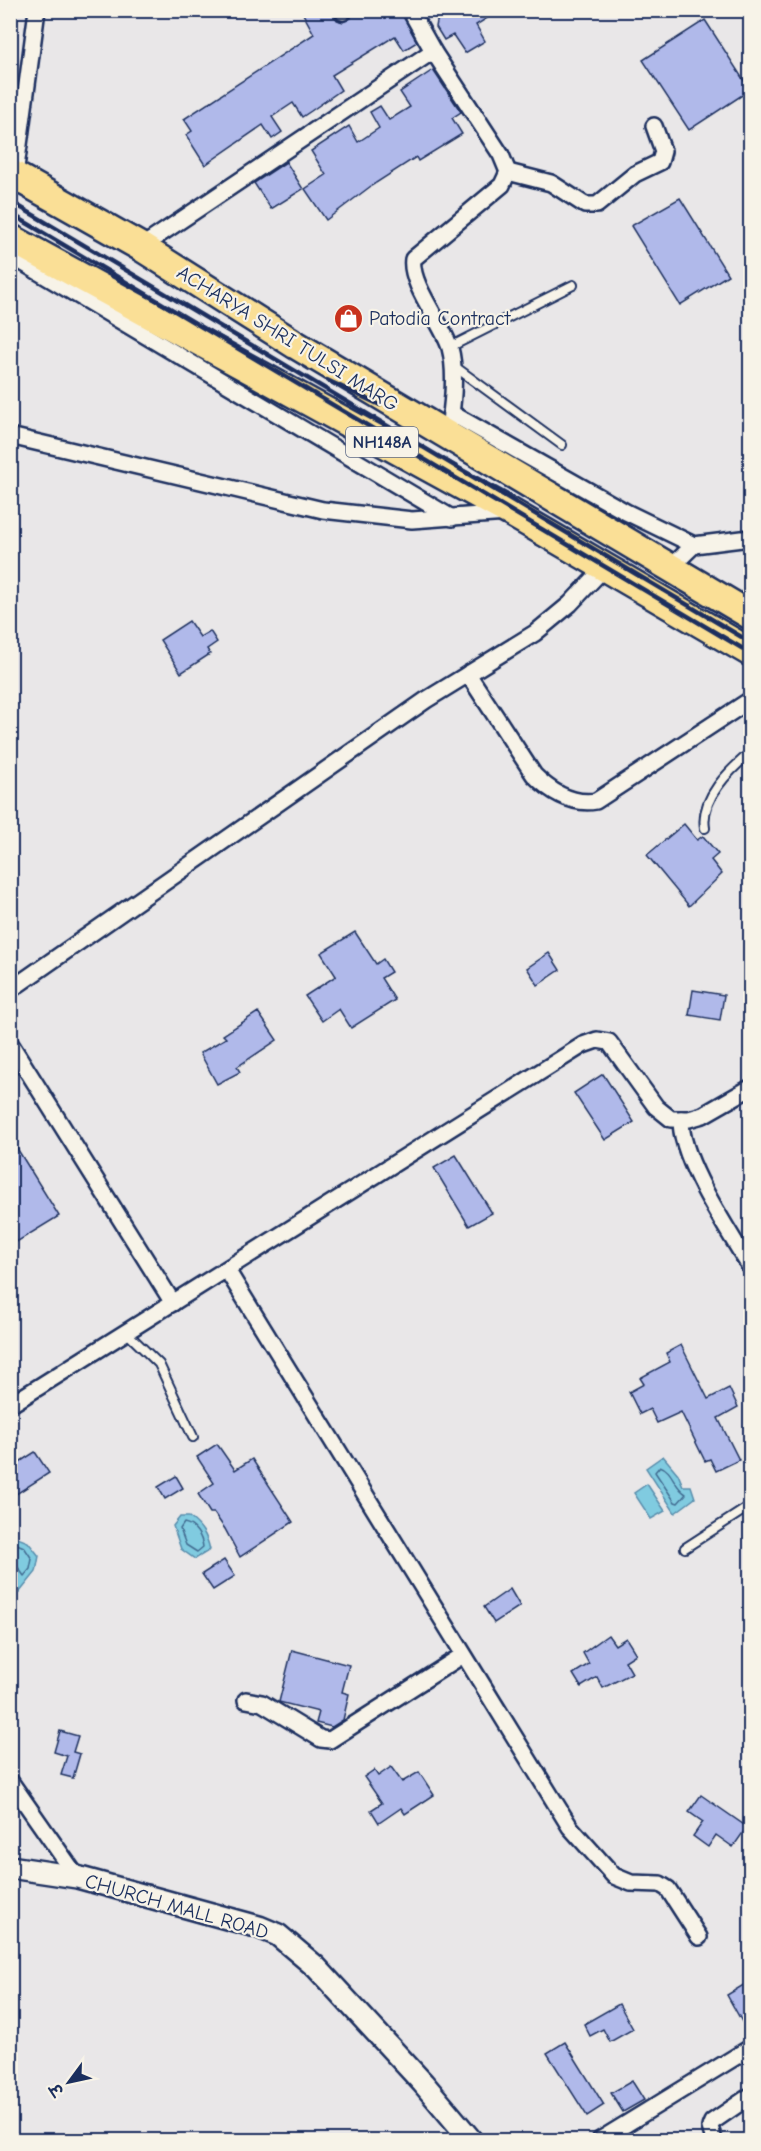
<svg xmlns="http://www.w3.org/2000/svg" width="761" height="2151" font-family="'Comic Neue','Playpen Sans Deva',sans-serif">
	<rect width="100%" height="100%" fill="#e9e7e8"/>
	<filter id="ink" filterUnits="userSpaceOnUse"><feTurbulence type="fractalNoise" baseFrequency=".0167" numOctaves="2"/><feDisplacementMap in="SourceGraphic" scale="12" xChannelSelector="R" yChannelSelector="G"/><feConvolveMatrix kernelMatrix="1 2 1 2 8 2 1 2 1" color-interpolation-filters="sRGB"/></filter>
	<g filter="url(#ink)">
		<!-- water -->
		<g fill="#80cbe0" stroke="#588dac" stroke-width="1.5">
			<path d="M663 1456 678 1474 683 1486H691L695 1498 675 1513 646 1468Z"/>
			<path d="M647 1484 665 1511 651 1519 634 1493Z"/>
			<path d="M180 1517H189C201 1526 207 1535 210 1550L195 1559 181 1549 173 1526Z"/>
			<path d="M10 1535 28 1542 39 1556 36 1572 19 1593 14 1571 11 1570Z"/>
		</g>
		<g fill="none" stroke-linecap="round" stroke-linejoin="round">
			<!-- shore -->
			<g stroke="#436d92" stroke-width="1.5">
				<path d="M660 1466C673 1470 674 1488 686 1494L678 1503 675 1502 655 1472Z"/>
				<path d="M184 1523C195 1525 202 1537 203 1547L197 1552 186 1545 180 1529Z"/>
				<path d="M10 1541 24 1547 32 1559 30 1569 24 1576 17 1566 10 1564"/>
			</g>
		</g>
		<!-- building -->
		<g fill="#b0b9ea" stroke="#1b2f5e" stroke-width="1.5">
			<path d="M301 10H332L337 20 343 22 351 18 352 10H400L417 42 404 50 395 36 332 75 341 90 311 111 302 117 293 103 272 117 282 132 272 139 263 125 205 165 186 135 192 131 184 119 314 34Z"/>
			<path d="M439 10H500L476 25 485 41 465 53 453 35 444 40 436 27Z"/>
			<path d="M705 20 750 90 689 130 643 60Z"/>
			<path d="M433 70 461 112 452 118 462 134 418 161 416 157 371 186 326 220 305 189 326 175 311 151 349 126 358 142 379 128 370 112 380 106 389 120 410 107 400 92Z"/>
			<path d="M286 162 303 189 271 209 254 183Z"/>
			<path d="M680 198 728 275 680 305 631 226Z"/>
			<path d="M189 621 200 637 210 631 217 642 207 649 210 654 181 673 160 640Z"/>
			<path d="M684 824 697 840 703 836 718 854 711 860 722 874 689 906 647 855Z"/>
			<path d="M355 932 376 964 383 959 391 972 381 978 395 1000 351 1028 339 1009 322 1021 305 996 336 976 321 953Z"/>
			<path d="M549 953 560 970 538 985 527 968Z"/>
			<path d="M693 990 724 995 720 1020 689 1015Z"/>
			<path d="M258 1012 277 1040 237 1067 240 1072 217 1084 200 1053 226 1038 223 1035Z"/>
			<path d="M603 1074 634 1122 605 1140 574 1093Z"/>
			<path d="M10 1137 59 1216 10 1246Z"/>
			<path d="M456 1155 492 1213 469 1226 434 1168Z"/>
			<path d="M681 1345 708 1399 729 1388 738 1407 718 1418 739 1460 716 1471 710 1459 705 1461 681 1412 657 1423 650 1409 640 1414 629 1392 644 1384 640 1378 670 1362 666 1353Z"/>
			<path d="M217 1444 235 1470 252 1459 293 1522 240 1557 225 1529 214 1513H210L198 1494 214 1483 197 1457Z"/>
			<path d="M35 1452 49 1473 10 1498V1468Z"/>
			<path d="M176 1476 183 1488 165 1499 158 1487Z"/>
			<path d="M224 1560 235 1576 213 1590 202 1574Z"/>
			<path d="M510 1589 520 1606 494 1623 484 1607Z"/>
			<path d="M608 1635 615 1645 626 1638 636 1654 625 1661 632 1673 603 1688 597 1677 581 1687 573 1674 589 1664 583 1653Z"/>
			<path d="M292 1650 349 1665 342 1692 349 1694 343 1720 332 1727 316 1723 319 1712 279 1702Z"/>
			<path d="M60 1731 78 1736 73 1752 80 1754 73 1778 61 1775 67 1756 54 1752Z"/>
			<path d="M391 1767 402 1782 419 1772 434 1795 405 1814 401 1808 379 1823 371 1810 382 1803 364 1777 374 1770 378 1776Z"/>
			<path d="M701 1795 747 1827 733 1847 716 1835 708 1847 693 1836 703 1822 689 1812Z"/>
			<path d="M750 1981V2036L727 1995Z"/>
			<path d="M619 2004 633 2029 610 2042 603 2029 590 2036 584 2024Z"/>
			<path d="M565 2042 604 2105 587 2116 547 2053Z"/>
			<path d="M632 2081 644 2100 623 2112 611 2093Z"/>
		</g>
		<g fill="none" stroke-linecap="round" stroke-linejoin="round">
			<defs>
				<g id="lane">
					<path d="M450 347 573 285"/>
					<path d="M454 366 562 445"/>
					<path d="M705 828C700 798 730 770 750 753"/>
					<path d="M126 1332 159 1364 193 1437"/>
					<path d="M685 1548 750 1506"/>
				</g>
				<g id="street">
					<path d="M342 10 343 12"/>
					<path d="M410 10 433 51 501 155 508 172 502 185 413 259C409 284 443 324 450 348 457 374 452 410 448 436"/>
					<path d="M508 172 551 183 585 205H597L635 174 660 162 663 151 654 126"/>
					<path d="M15 175 37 10"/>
					<path d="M141 247 433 51"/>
					<path d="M10 255 452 518"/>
					<path d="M451 413 626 512 694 545"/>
					<path d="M10 436 323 510 412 520 507 513"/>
					<path d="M670 568 694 545 750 538"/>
					<path d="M468 674 534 775C551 792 572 805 596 801L750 700"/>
					<path d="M10 990 426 700 535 633 570 604 605 567"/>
					<path d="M10 1043 173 1303"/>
					<path d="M681 1119C680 1160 729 1231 750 1267"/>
					<path d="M227 1270 570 1827 614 1876 631 1883 660 1884 668 1889 699 1937"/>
					<path d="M10 1405 583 1045 597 1040 609 1042 656 1107 671 1119H689L703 1115 750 1088"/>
					<path d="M246 1700 262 1703 321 1739 330 1740 463 1655"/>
					<path d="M10 1781 77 1877"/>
					<path d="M600 2140 750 2048"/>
					<path d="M714 2140 710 2127 712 2122 750 2096"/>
				</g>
				<path id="secondary" d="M10 1867 77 1877 259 1927 278 1935 316 1967 423 2083 471 2140"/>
				<g id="highway">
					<path d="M10 173 141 247 296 345 750 615"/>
					<path d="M10 238 510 512 750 652"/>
				</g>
			</defs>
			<!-- lane casing -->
			<use href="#lane" stroke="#1b2f5e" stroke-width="12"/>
			<!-- street casing -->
			<use href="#street" stroke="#1b2f5e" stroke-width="20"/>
			<!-- secondary casing -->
			<use href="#secondary" stroke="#1b2f5e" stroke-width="26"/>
			<!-- highway casing -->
			<use href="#highway" stroke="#1b2f5e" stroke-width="32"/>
			<!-- lane -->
			<use href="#lane" stroke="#f7f3e8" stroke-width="8"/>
			<!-- street -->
			<use href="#street" stroke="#f7f3e8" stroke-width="15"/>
			<!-- secondary -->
			<use href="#secondary" stroke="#f7f3e8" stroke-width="21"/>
			<!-- highway -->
			<use href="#highway" stroke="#fadf96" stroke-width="27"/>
			<!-- rail -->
			<g stroke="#1b2f5e" stroke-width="4.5">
				<path d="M10 201 750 642"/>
				<path d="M10 213 750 653"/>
				<path d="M327 380 380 405"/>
			</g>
		</g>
	</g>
	<!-- icons -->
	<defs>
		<symbol id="shop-disc" viewBox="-11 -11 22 22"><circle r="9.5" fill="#c8321e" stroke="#f7f3e8"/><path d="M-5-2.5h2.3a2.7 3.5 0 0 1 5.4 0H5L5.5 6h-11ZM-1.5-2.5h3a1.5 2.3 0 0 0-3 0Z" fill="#fff"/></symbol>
	</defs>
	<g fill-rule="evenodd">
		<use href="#shop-disc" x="332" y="302" width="33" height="33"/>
	</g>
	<g text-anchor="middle" stroke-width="4.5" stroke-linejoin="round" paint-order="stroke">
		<!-- shield labels -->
		<rect fill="#f7f3e8" stroke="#5d6a87" stroke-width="1.5" x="346" y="427" width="72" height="30" rx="4.5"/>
		<g font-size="18" font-weight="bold" fill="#1b2f5e">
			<text x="382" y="448">NH148A</text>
		</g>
		<!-- poi labels -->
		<g font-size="20" fill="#1b2f5e" stroke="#f7f3e8" text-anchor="start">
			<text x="369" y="325">Patodia Contract</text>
		</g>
		<!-- street labels -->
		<g font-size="20" fill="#1b2f5e" stroke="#f7f3e8">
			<text transform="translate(288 338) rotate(32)" y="7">ACHARYA SHRI TULSI MARG</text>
			<text transform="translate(177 1906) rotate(16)" y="7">CHURCH MALL ROAD</text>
		</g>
	</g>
	<!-- margin -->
	<rect width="761" height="2151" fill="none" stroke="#f7f3e8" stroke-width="36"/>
	<rect x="18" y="18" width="725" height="2115" fill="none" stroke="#1b2f5e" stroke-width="2" filter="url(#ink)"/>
	<!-- north arrow -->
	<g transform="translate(69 2082) rotate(237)" stroke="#f7f3e8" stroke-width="4.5" paint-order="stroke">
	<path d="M0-4.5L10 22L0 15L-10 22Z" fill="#1b2f5e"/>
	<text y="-9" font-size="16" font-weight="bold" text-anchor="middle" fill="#1b2f5e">उ</text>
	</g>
</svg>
